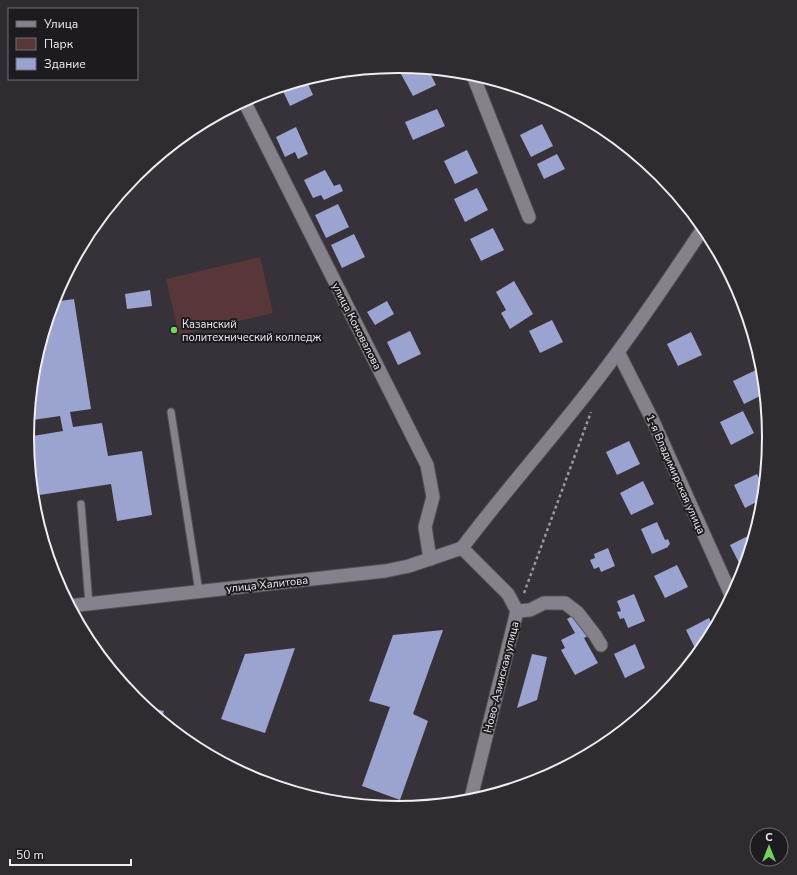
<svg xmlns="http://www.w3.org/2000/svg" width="797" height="875" font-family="'Nunito Sans',sans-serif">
	<rect width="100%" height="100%" fill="#37323a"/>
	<!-- green -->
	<path fill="#593738" d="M260 257 273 313 179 335 166 279Z"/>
	<!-- building -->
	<g fill="#9ba4d0">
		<path d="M414 68 428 69 436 85 413 96 401 74Z"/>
		<path d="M306 79 313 95 290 106 281 87Z"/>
		<path d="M535 93 541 94 546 97 540 101Z"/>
		<path d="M437 109 445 126 413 140 405 122Z"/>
		<path d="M542 124 553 146 531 157 520 135Z"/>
		<path d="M296 127 308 154 298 159 295 152 285 157 276 137Z"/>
		<path d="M467 150 478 173 455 184 444 161Z"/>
		<path d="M557 154 565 169 544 179 537 164Z"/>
		<path d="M325 170 334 186 340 184 343 191 324 200 321 195 313 198 304 180Z"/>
		<path d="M477 188 488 210 465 222 454 199Z"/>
		<path d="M338 204 349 227 326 238 315 215Z"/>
		<path d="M493 228 504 250 481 261 470 239Z"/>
		<path d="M354 234 365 257 342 268 331 245Z"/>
		<path d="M514 281 533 314 510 329 501 313 506 310 496 292Z"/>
		<path d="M150 290 152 306 127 309 125 294Z"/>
		<path d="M74 299 91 409 70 412 73 427 102 423 108 456 142 451 152 515 117 521 111 484 33 496 27 437 63 431 60 416 33 420 30 404 34 365 53 302Z"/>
		<path d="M387 301 394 314 375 325 367 312Z"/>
		<path d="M552 320 563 342 540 353 529 331Z"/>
		<path d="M410 331 421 354 398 365 387 342Z"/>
		<path d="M691 332 702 355 678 366 667 344Z"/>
		<path d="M756 370 765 389 766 393 744 404 733 381Z"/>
		<path d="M743 411 754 433 731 445 720 422Z"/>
		<path d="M629 441 640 464 617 475 606 452Z"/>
		<path d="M757 474 765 490 764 498 745 508 734 485Z"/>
		<path d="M643 481 654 504 631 515 620 493Z"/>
		<path d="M657 522 665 540 668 539 670 544 668 546V547L652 554 641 529Z"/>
		<path d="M754 533 755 536 746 565 741 567 730 545Z"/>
		<path d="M608 548 615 566 601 572 599 567 594 569 590 560 595 558 594 554Z"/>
		<path d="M677 565 688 587 665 598 654 576Z"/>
		<path d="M634 594 645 621 628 628 624 618 620 619 617 612 621 611 617 601Z"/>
		<path d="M576 614 588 636 584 638 598 663 575 675 561 650 565 648 561 640 575 633 567 619Z"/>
		<path d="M709 618 715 630 707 644 703 650 697 652 686 630Z"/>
		<path d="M443 630 413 714 428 721 400 800 362 786 390 707 369 701 393 635Z"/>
		<path d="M635 644 645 668 625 678 614 654Z"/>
		<path d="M295 648 265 733 221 719 245 654Z"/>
		<path d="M532 654 547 657 537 700 517 708Z"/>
		<path d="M693 661 681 676 678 668Z"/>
		<path d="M142 706 164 711 161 721Z"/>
	</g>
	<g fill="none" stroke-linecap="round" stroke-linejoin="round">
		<defs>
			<g id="lane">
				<path d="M171 412 199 592"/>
				<path d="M81 504 89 604"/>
			</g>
			<g id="street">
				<path d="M472 73 529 217"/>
				<path d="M244 101 427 465 433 497 425 527 430 559"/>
				<path d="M618 352 653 421 732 597"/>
				<path d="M462 548C507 488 558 432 603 372 638 326 670 278 702 230L703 226"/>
				<path d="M462 548 508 594 517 611 470 802"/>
				<path d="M69 606 385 571 409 566 462 548"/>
				<path d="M517 611 530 610 544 603H565L578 613 595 635 601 645"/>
			</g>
		</defs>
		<!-- lane casing -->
		<use href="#lane" stroke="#555157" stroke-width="9"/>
		<!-- street casing -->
		<use href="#street" stroke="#555157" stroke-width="15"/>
		<!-- path -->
		<path stroke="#9c989f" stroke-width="2.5" stroke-dasharray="3 3" stroke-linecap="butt" d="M524 593 591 412"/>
		<!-- lane -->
		<use href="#lane" stroke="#86818b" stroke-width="7"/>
		<!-- street -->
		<use href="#street" stroke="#86818b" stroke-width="13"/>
	</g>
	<!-- markers -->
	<circle fill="#73d25c" stroke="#1d1b1f" stroke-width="1.5" cx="174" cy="330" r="4"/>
	<g text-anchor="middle" stroke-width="4" stroke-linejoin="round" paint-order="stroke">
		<!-- poi labels -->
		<g font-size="11" fill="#f0edf2" stroke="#1d1b1f" text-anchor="start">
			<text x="182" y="328">Казанский<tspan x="182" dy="13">политехнический колледж</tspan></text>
		</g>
		<!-- street labels -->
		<g font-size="11" fill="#f0edf2" stroke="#1d1b1f">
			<text transform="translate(357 326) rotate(63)" y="4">улица Коновалова</text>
			<text transform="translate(676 474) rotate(66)" y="4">1-я Владимирская улица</text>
			<text transform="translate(267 584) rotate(-6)" y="4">улица Халитова</text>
			<text transform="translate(501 677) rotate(-76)" y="4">Ново-Азинская улица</text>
		</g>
	</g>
	<!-- crop -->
	<path d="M0 0H797V875H0ZM34 437a364 364 0 1 1 728 0a364 364 0 1 1-728 0Z" fill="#2e2c30" fill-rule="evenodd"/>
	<path fill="none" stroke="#f0edf2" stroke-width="2" d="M34 437a364 364 0 1 1 728 0a364 364 0 1 1-728 0Z"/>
	<!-- legend -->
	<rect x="8" y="8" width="130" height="72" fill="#1d1b1f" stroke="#716f73"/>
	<rect x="16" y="21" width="20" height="6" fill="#86818b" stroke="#716f73"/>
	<text x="44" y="28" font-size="12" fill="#f0edf2">Улица</text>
	<rect x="16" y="38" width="20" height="12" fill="#593738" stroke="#716f73"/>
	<text x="44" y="48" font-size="12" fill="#f0edf2">Парк</text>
	<rect x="16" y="58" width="20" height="12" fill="#9ba4d0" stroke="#716f73"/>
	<text x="44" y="68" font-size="12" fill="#f0edf2">Здание</text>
	<!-- north arrow -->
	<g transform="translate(769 847)"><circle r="19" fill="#1d1b1f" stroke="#716f73"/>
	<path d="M0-3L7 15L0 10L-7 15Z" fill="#73d25c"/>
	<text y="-6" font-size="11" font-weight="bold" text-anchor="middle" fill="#f0edf2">С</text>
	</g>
	<!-- scale -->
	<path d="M10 859v6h121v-6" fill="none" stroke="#f0edf2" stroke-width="2"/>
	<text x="16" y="859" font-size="12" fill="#f0edf2" stroke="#1d1b1f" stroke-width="3" paint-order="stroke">50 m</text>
</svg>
